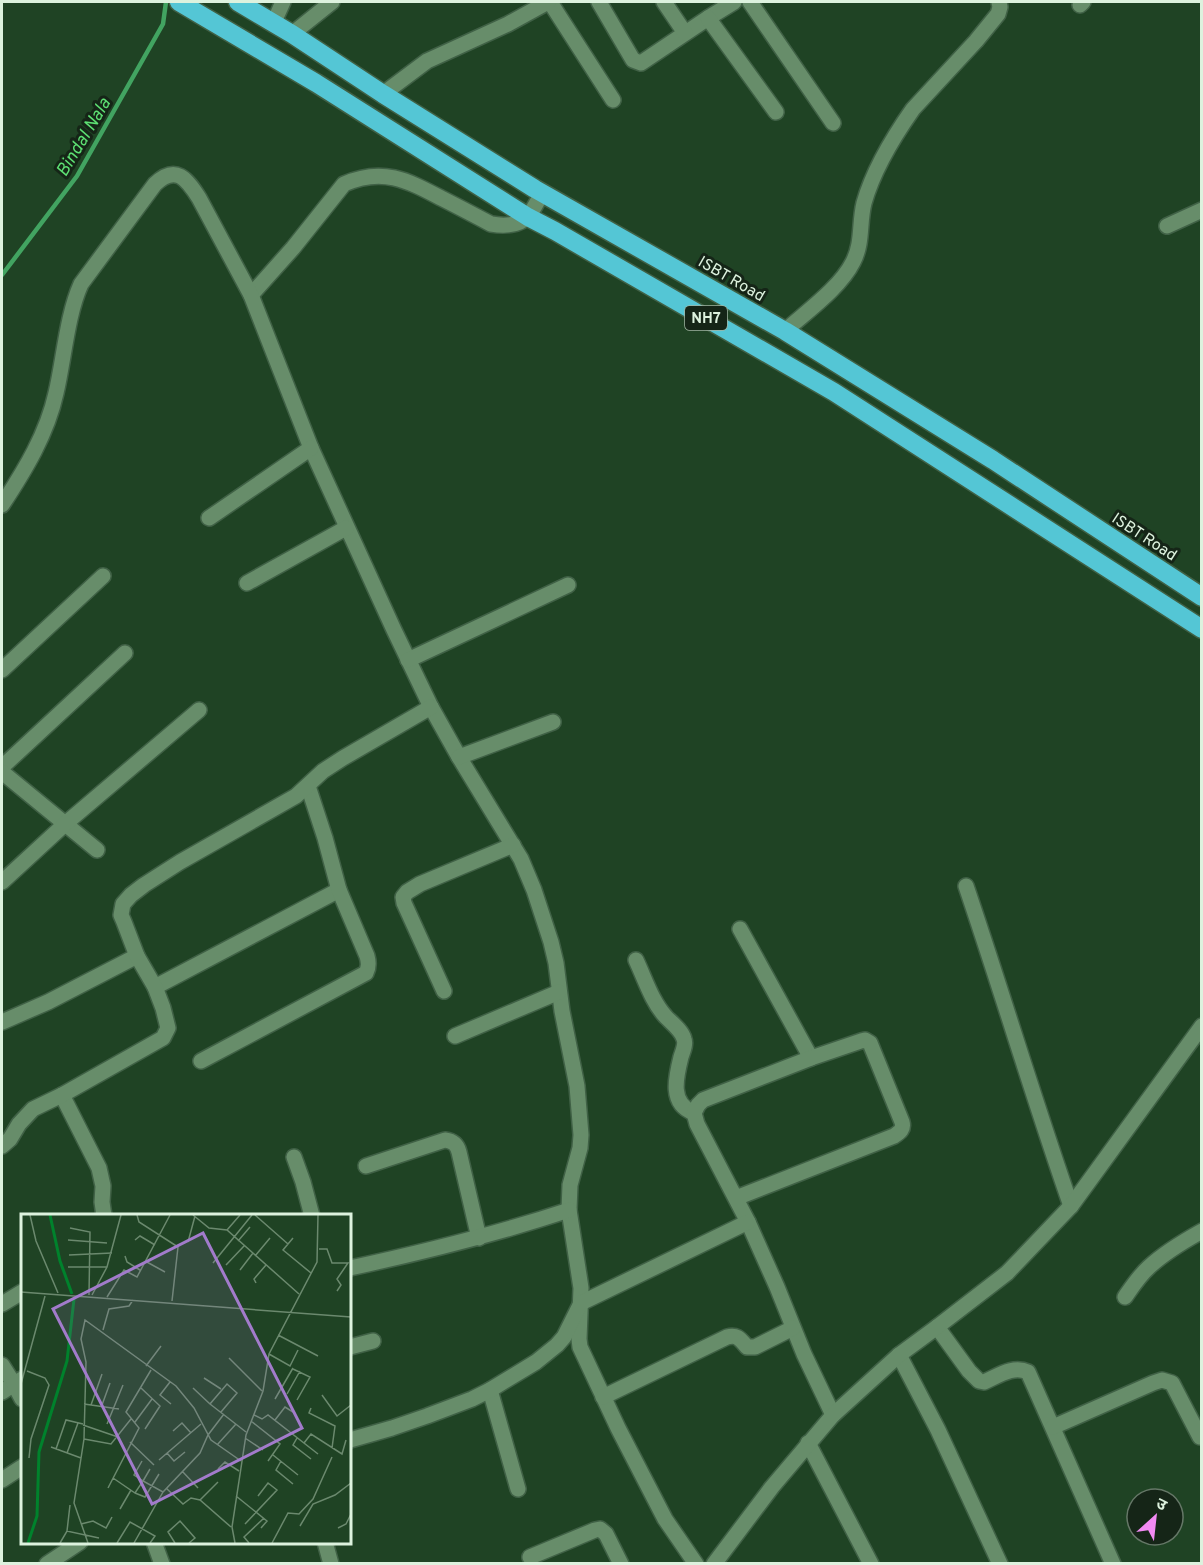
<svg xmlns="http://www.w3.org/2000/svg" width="1203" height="1565" font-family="Overpass,'Noto Sans Devanagari',sans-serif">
	<rect width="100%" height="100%" fill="#1f4324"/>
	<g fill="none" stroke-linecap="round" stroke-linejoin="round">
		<!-- stream -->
		<path stroke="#42a461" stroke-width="4.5" d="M2 275 77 176 163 24 166 2"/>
		<defs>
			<g id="minor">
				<path d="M550 2 613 100"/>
				<path d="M599 2 633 60 641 63 708 18 734 2"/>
				<path d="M664 2 685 33"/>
				<path d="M750 2 833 123"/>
				<path d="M1080 5 1083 2"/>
				<path d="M708 18 776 112"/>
				<path d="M273 24 283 2"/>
				<path d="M292 34 332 2"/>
				<path d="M383 94 427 61 508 24 548 2"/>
				<path d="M1167 226 1202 210"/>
				<path d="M251 295 293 248 344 184C382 167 407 180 441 198 457 206 474 215 491 224 503 226 520 226 529 215 534 209 538 200 542 193"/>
				<path d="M785 331C806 312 840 288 853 262 863 243 859 223 864 203 873 171 894 136 913 109L976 41 998 14 1000 7 999 2"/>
				<path d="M2 505C25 470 47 434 56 393 64 359 67 315 81 284L155 184C176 164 187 179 199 198L251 295 311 448 394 630 431 707 459 757 521 859 534 890 551 942 556 963 562 1011 577 1086 581 1135 580 1148 570 1185 569 1210 581 1288 579 1339 580 1347 618 1428 665 1519 696 1564"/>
				<path d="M209 518 311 448"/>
				<path d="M247 583 346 528"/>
				<path d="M408 660 568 585"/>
				<path d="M2 670 103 576"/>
				<path d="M459 757 553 722"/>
				<path d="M2 767 125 653"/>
				<path d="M2 772 97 850"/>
				<path d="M2 882 65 824 199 710"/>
				<path d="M966 886C1002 992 1034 1100 1071 1206"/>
				<path d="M740 929 811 1058"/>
				<path d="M636 960C645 979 652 1002 666 1017 672 1023 682 1031 684 1039 686 1044 683 1051 681 1057 676 1077 669 1104 694 1113"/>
				<path d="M155 987 339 890"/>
				<path d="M444 991 404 903 403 897 407 892 420 884 513 845"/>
				<path d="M2 1022 48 1002 137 956"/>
				<path d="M455 1036 559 992"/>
				<path d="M201 1061 366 973C369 967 369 963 367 956L339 890 325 838 308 786"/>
				<path d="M62 1095 99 1168 103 1186 102 1202 104 1216"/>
				<path d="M2 1146 10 1139 19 1124 33 1109 62 1095 163 1038 168 1028 163 1008 155 987 137 956 124 922 121 915 123 904 131 895 144 885 180 862 296 796 323 771 343 758 431 707"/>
				<path d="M294 1157 303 1182 312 1216"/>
				<path d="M366 1166 445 1140C453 1141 457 1144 459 1152L479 1238"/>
				<path d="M736 1198 894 1136C900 1132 904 1129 902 1122L870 1043 865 1040 861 1041 811 1058 703 1100 698 1105 694 1113 697 1124 748 1222 777 1287 804 1354 833 1415"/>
				<path d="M350 1268C424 1252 497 1234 569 1210"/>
				<path d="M1125 1297C1132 1287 1139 1276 1149 1267 1164 1253 1184 1241 1202 1231"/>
				<path d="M2 1304 22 1292"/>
				<path d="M937 1327 969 1371 979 1381 984 1382C998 1376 1013 1365 1028 1372L1113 1564"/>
				<path d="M350 1347 373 1341"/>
				<path d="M899 1355 938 1430 1000 1564"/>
				<path d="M2 1365 14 1384 2 1392"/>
				<path d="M22 1379 14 1384 22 1399"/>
				<path d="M490 1390 518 1489"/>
				<path d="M603 1397 727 1337C737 1334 740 1339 747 1347H755L793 1328"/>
				<path d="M1053 1427 1153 1383 1162 1380 1172 1383 1200 1437"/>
				<path d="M350 1440 392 1428 427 1416 472 1399 490 1390 536 1362 557 1345 564 1337 581 1303 748 1222"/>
				<path d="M808 1443 871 1564"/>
				<path d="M2 1480 22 1467"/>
				<path d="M154 1542 162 1564"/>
				<path d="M325 1542 331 1564"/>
				<path d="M530 1557 595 1530 600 1529 606 1534 621 1564"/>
				<path d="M47 1564 80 1542"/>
				<path d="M714 1564 772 1487 833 1415 899 1355 937 1327 1007 1273 1071 1206 1202 1026"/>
			</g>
			<g id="highway">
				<path d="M179 2 316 83 528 217 555 231 834 392 1202 629"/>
				<path d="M238 2 292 34 383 94 535 189 785 331 993 460 1202 597"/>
			</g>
		</defs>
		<!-- minor casing -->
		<use href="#minor" stroke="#406146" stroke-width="18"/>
		<!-- highway casing -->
		<use href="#highway" stroke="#406146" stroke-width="21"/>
		<!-- minor -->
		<use href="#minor" stroke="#678d6a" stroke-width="15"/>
		<!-- highway -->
		<use href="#highway" stroke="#54c6d5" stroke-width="18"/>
	</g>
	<g text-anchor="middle" stroke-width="6" stroke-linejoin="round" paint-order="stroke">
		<!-- shield labels -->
		<rect fill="#152517" stroke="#a1b4a2" stroke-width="1.5" x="685" y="306" width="42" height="24" rx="4.5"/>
		<g font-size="15" font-weight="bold" fill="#ddf2de">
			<text x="706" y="323">NH7</text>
		</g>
		<!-- street labels -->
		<g font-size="16" fill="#ddf2de" stroke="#152517">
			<text transform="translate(732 278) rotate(30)" y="6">ISBT Road</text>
			<text transform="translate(1145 536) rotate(33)" y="6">ISBT Road</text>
		</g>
		<!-- water labels -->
		<g font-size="18" font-style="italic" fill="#5de073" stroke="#152517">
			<text transform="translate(83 137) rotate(-59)" y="6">Bindal Nala</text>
		</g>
	</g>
	<!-- overview -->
	<g transform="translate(21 1214)">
		<rect width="330" height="330" fill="#1f4324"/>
		<path fill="none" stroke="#00822c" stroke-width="3" d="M29 1 39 47 51 80M7 329 16 302 18 238 46 147 53 85"/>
		<path fill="none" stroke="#6b896e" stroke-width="1.5" d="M9 1 15 27 37 79M116 1 118 8 157 33 151 87M172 1 188 14 206 16 278 80M234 1 267 30M49 14 69 18 68 81M206 16 219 1M272 24 262 36 290 59M47 26 86 29M114 26 119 22 134 31M217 27 229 13M167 28 174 2M298 35H306L311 49H327L316 65 320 71 316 77M48 41 91 39M104 42 106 48 119 56M234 42 249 24M124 47 144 58M192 49 231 1M205 51 223 32M47 53H86M219 56 232 39M235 69 233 65 245 51M0 78 330 103M71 81 86 53 100 1M86 83 103 56 116 63 149 1M82 116 88 95 108 92 112 86M257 121 297 142M248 140 269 152 277 136M208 144 241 177M125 152 140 132M272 155 289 163 276 186M6 157 24 164 28 171 10 225 8 244M183 164 200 175M149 168 139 181 150 190M0 170 24 82M120 174 139 192 124 215M172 174 189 190M266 180 279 157M301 181 316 202 330 191M254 185 272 154M63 190 98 195M70 191 81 160M81 191 89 169M290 194 288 199 314 212 311 234M200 198 216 179 206 170 189 190 225 218M233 201 241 205 247 201 297 240M254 206 264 193 272 198M230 207 259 230 247 247M114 208 131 185M86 210 102 171M62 211 97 223M152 217 161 209 170 219M224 224 242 236M276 224 272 231 290 245M63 225 90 230 110 205M109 228 133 251M283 229 290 220 321 240 325 226M196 231 215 210M30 233 60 244M35 235 45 206 62 210M46 239 57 209M146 239 153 247 164 238M252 241 277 261M138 246 180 210M260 247 255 256 272 270M129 255 122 267 142 278 179 239 187 221 203 200M197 255 204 248 218 257M161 257 177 274M92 264 114 279 122 267 113 261 121 247M87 274 118 214 105 198 130 156M145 274 162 290 170 284 179 286 210 313M114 279 124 283 138 260M215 282 246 307 240 314M179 286 197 268M99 295 110 276M60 310 72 307 85 314 91 303M224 310 256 276 247 269 237 282M279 312 292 290 314 281 330 269M317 314 325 310 330 300M46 317 49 291M39 329 46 317 78 324M67 329 53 289 63 225 65 148 60 125 64 106 155 172 173 194 190 226 220 247M96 329 109 308 134 322 129 329M113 329 142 278M154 329 147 318 159 307 174 324 168 329M214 329 211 313 225 221 242 177 248 140 296 48 297 1M228 329 223 323 243 304M251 329 267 299 278 300 292 285 311 243"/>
		<path fill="#a27bcb" fill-opacity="0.15" stroke="#a27bcb" stroke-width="3" d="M182 19 281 214 131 290 32 95Z"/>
		<rect width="330" height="330" fill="none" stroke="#ddf2de" stroke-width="3"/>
	</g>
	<!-- border -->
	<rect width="1203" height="1565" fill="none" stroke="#ddf2de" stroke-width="6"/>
	<!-- north arrow -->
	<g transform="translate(1155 1517) rotate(27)"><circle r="28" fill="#152517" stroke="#657767" stroke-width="1.5"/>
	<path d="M0-4.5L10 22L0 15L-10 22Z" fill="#f28af3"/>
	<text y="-9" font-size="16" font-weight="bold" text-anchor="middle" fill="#ddf2de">उ</text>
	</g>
</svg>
